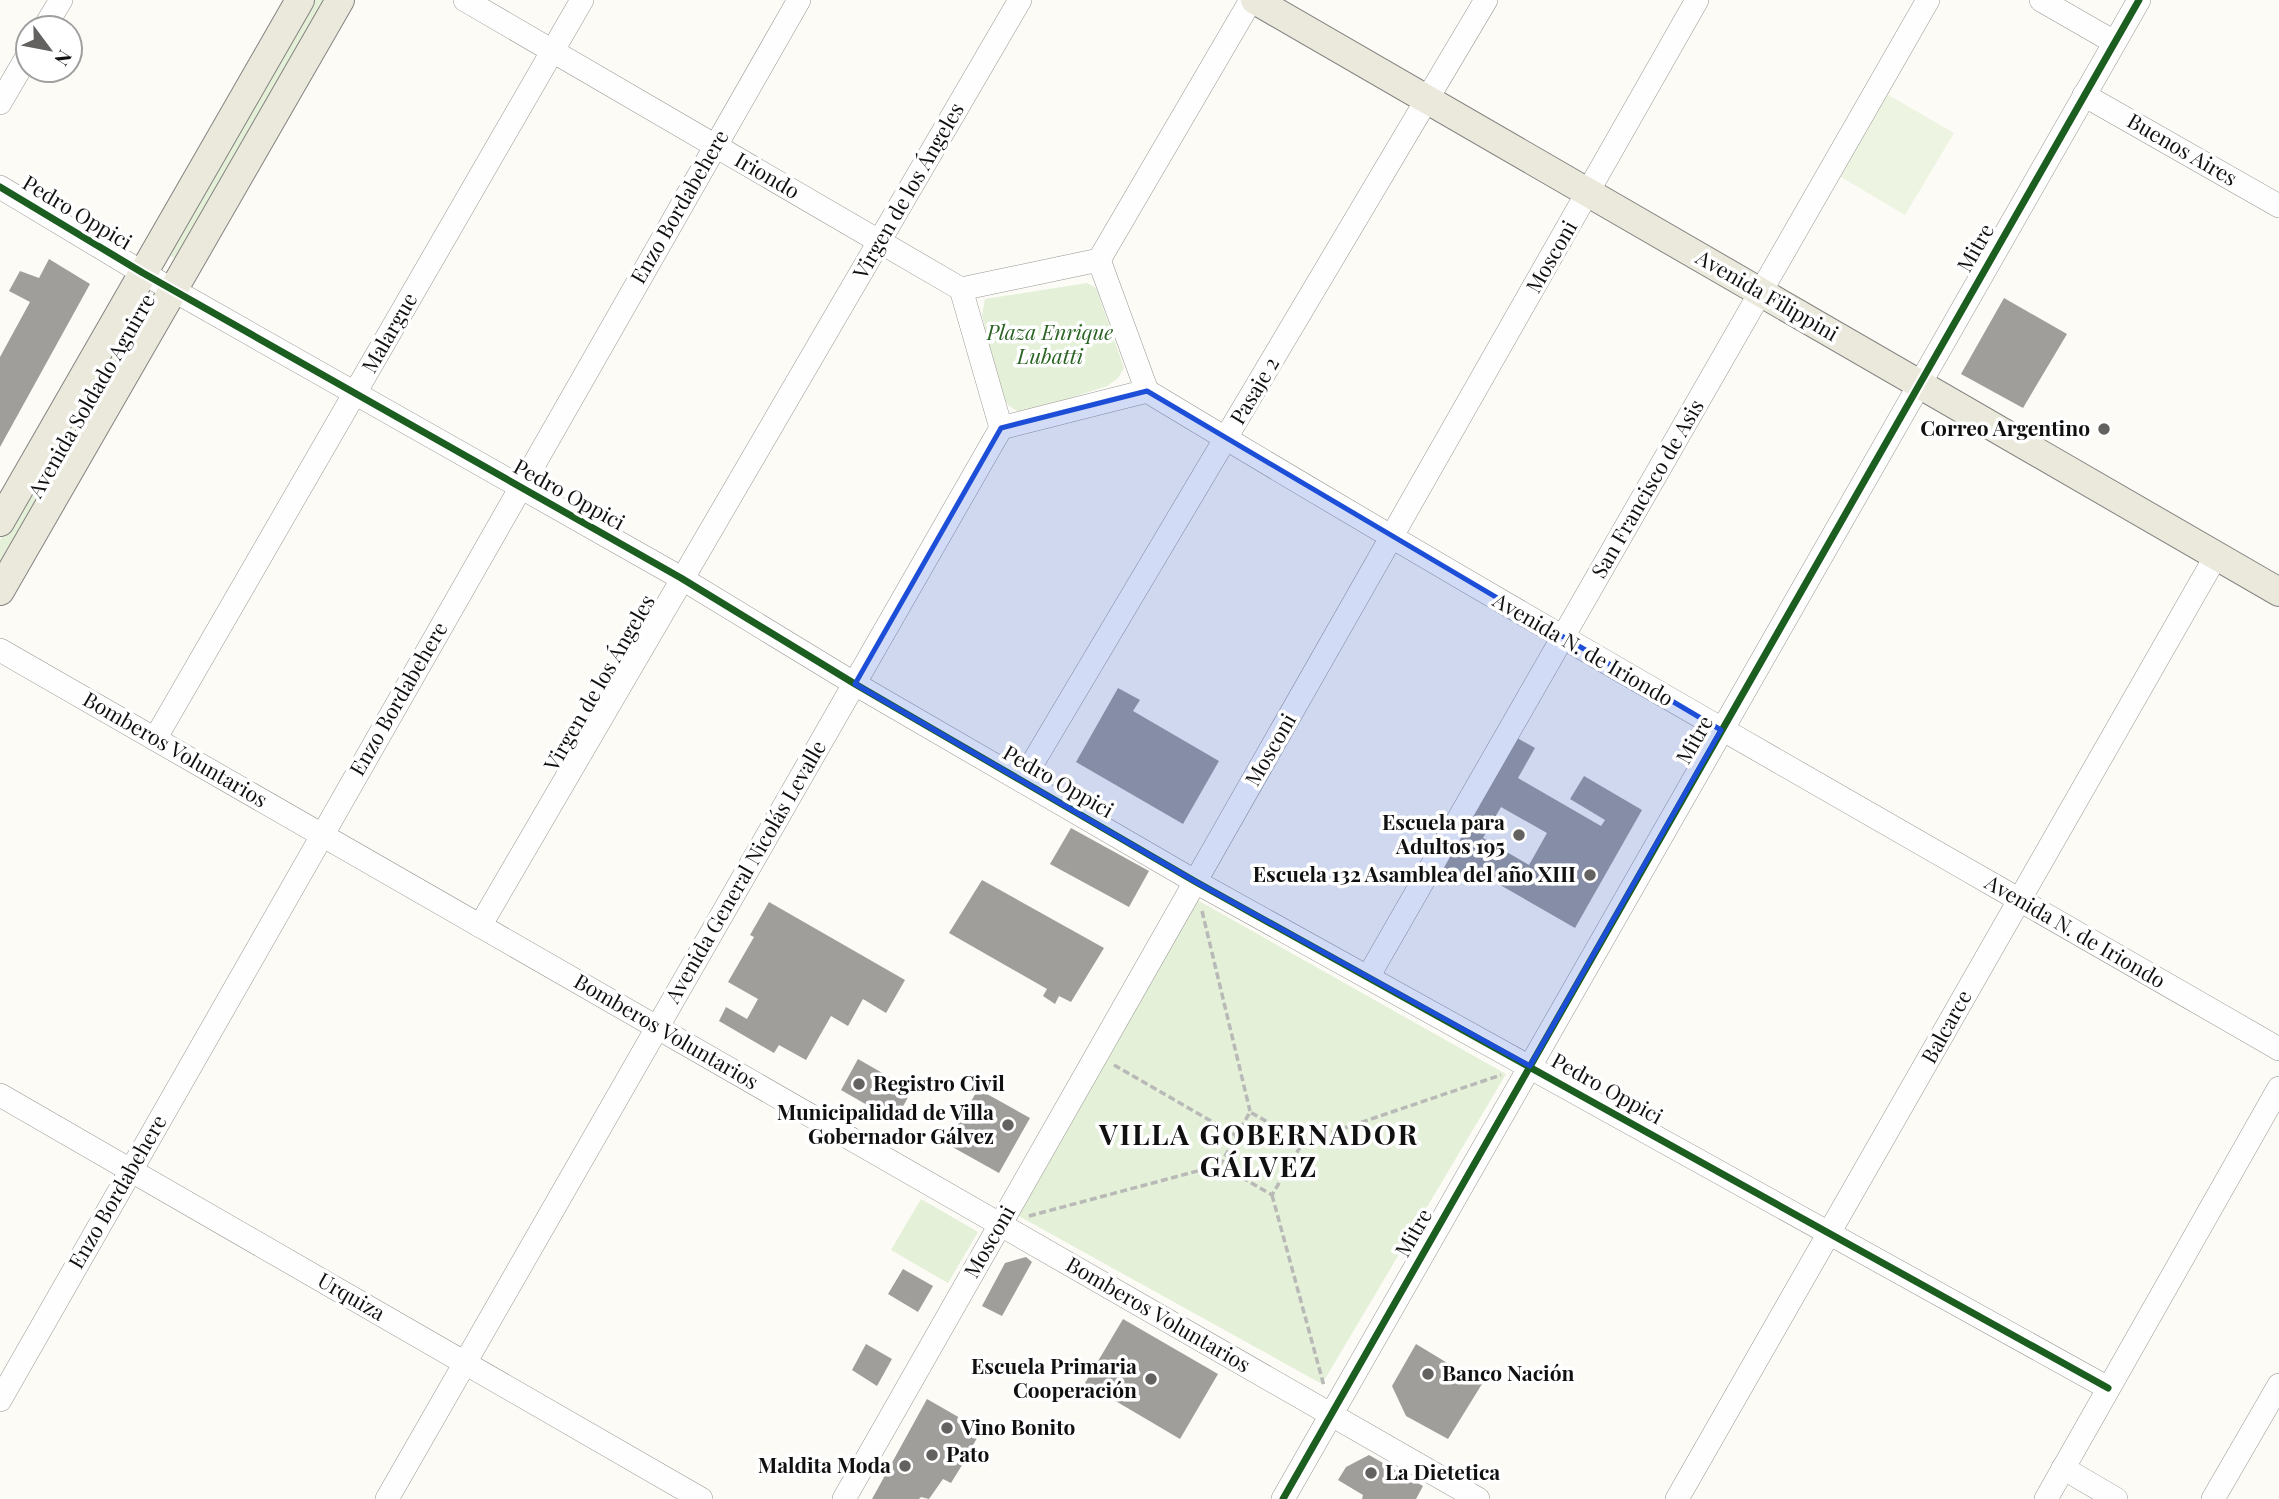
<svg xmlns="http://www.w3.org/2000/svg" width="2279" height="1499" font-family="'Playfair Display',serif">
	<rect width="100%" height="100%" fill="#fcfbf6"/>
	<!-- green -->
	<g fill="#e4f0d8">
		<path d="M310 0H327L181 256 174 258 168 254Z"/>
		<path d="M1087 283 1096 288 1124 368 1118 378 1107 386 1022 414 1009 406 1000 393 982 315 985 299Z"/>
		<path d="M144 297 150 300 151 307 0 571V540L138 300Z"/>
		<path d="M1192 897 1506 1074 1322 1384 1015 1214Z"/>
		<path d="M921 1199 978 1232 948 1283 891 1250Z"/>
	</g>
	<!-- pitch -->
	<path fill="#edf4e1" d="M1885 93 1954 133 1905 215 1836 174Z"/>
	<!-- building -->
	<g fill="#a09e9b" fill-rule="evenodd">
		<path d="M49 259 90 284 0 447V357L30 302 9 291 20 271 39 278Z"/>
		<path d="M2004 298 2067 334 2023 408 1961 374Z"/>
		<path d="M1118 688 1140 700 1133 711 1219 761 1183 824 1076 762Z"/>
		<path d="M1512 735 1535 748 1518 778 1601 826 1605 820 1570 799 1584 776 1642 810 1575 928 1467 866 1455 886 1432 873ZM1501 807 1547 833 1529 865 1483 838Z"/>
		<path d="M1071 828 1149 871 1129 907 1050 864Z"/>
		<path d="M982 880 1104 948 1071 1002 1059 996 1055 1004 1043 996 1047 989 949 933Z"/>
		<path d="M769 902 905 980 886 1013 863 999 848 1026 831 1016 806 1060 779 1045 774 1053 719 1021 726 1007 747 1019 758 999 728 982 754 937 750 935Z"/>
		<path d="M858 1059 912 1090 895 1121 841 1090Z"/>
		<path d="M978 1089 1030 1118 999 1173 947 1144Z"/>
		<path d="M1026 1257 1032 1262 1002 1316 982 1306 1005 1263Z"/>
		<path d="M903 1269 933 1286 918 1312 888 1294Z"/>
		<path d="M1123 1319 1218 1374 1180 1439 1085 1383Z"/>
		<path d="M866 1344 892 1359 877 1386 852 1370Z"/>
		<path d="M1416 1344 1482 1384 1448 1439 1406 1416 1392 1386Z"/>
		<path d="M927 1399 981 1430 967 1457 951 1483 943 1479 929 1499 921 1497 919 1499H872Z"/>
		<path d="M1369 1455 1423 1486 1416 1499H1362L1363 1495 1338 1480 1346 1467Z"/>
	</g>
	<g fill="none" stroke-linecap="round" stroke-linejoin="round">
		<defs>
			<g id="minor">
				<path d="M465 0 961 289"/>
				<path d="M2041 0 2114 42"/>
				<path d="M44 28 61 0"/>
				<path d="M2084 95 2279 206"/>
				<path d="M0 103 28 55"/>
				<path d="M0 187 143 273 681 578 855 684 1196 882 2108 1388"/>
				<path d="M1099 260 1147 391 1001 428 961 289Z"/>
				<path d="M1099 260 1251 0"/>
				<path d="M1147 391C1521 617 1901 831 2279 1049"/>
				<path d="M0 650 1478 1499"/>
				<path d="M155 739 582 0"/>
				<path d="M1022 781 1486 0"/>
				<path d="M480 926 1020 0"/>
				<path d="M1368 977 1928 0"/>
				<path d="M0 1095 701 1499"/>
				<path d="M0 1400 799 0"/>
				<path d="M2063 1468 2116 1499"/>
				<path d="M387 1499 1001 428"/>
				<path d="M844 1499 1697 0"/>
				<path d="M1283 1499 2139 0"/>
				<path d="M1677 1499 2216 556"/>
				<path d="M2046 1499 2279 1088"/>
				<path d="M2213 1499 2279 1385"/>
			</g>
			<g id="major">
				<path d="M1255 0 2279 592"/>
				<path d="M0 522 300 0"/>
				<path d="M0 591 340 0"/>
			</g>
		</defs>
		<!-- minor casing -->
		<use href="#minor" stroke="#969694" stroke-width="24"/>
		<!-- major casing -->
		<use href="#major" stroke="#848381" stroke-width="30"/>
		<!-- path -->
		<g stroke="#b9b9b8" stroke-width="3.5" stroke-dasharray="7 3.5" stroke-linecap="butt">
			<path d="M1202 911 1250 1111"/>
			<path d="M1114 1065 1237 1136"/>
			<path d="M1303 1142 1250 1112 1220 1165 1272 1195 1303 1142 1501 1075"/>
			<path d="M1272 1195 1324 1386"/>
			<path d="M1029 1216 1220 1165"/>
		</g>
		<!-- minor -->
		<use href="#minor" stroke="#fffefe" stroke-width="23"/>
		<!-- major -->
		<use href="#major" stroke="#ebe9dc" stroke-width="28"/>
		<defs>
			<g id="cycleway">
				<path d="M0 187 143 273 681 578 855 684 1196 882 2108 1388"/>
				<path d="M1283 1499 2139 0"/>
			</g>
		</defs>
		<!-- cycleway casing -->
		<use href="#cycleway" stroke="#fff" stroke-width="11"/>
		<!-- cycleway -->
		<use href="#cycleway" stroke="#1b5e20" stroke-width="7"/>
	</g>
	<!-- marked area -->
	<path fill="#1d4ed8" fill-opacity="0.2" stroke="#1d4ed8" stroke-width="5" stroke-linejoin="round" d="M1147 391 1721 730 1530 1066 1196 882 855 684 1001 428Z"/>
	<!-- markers -->
	<g fill="#636260" stroke="#fff" stroke-width="2.5">
		<circle cx="2104" cy="429" r="7"/>
		<circle cx="1519" cy="835" r="7"/>
		<circle cx="1590" cy="875" r="7"/>
		<circle cx="859" cy="1084" r="7"/>
		<circle cx="1008" cy="1125" r="7"/>
		<circle cx="1428" cy="1374" r="7"/>
		<circle cx="1151" cy="1379" r="7"/>
		<circle cx="947" cy="1428" r="7"/>
		<circle cx="932" cy="1455" r="7"/>
		<circle cx="905" cy="1466" r="7"/>
		<circle cx="1371" cy="1473" r="7"/>
	</g>
	<g text-anchor="middle" stroke-width="7" stroke-linejoin="round" paint-order="stroke">
		<!-- street labels -->
		<g font-size="21" fill="#101010" stroke="#fff">
			<text transform="translate(2182 150) rotate(30)" y="7">Buenos Aires</text>
			<text transform="translate(767 176) rotate(30)" y="7">Iriondo</text>
			<text transform="translate(909 191) rotate(-60)" y="7">Virgen de los Ángeles</text>
			<text transform="translate(680 207) rotate(-60)" y="7">Enzo Bordabehere</text>
			<text transform="translate(77 213) rotate(31)" y="7">Pedro Oppici</text>
			<text transform="translate(1976 248) rotate(-60)" y="7">Mitre</text>
			<text transform="translate(1552 257) rotate(-60)" y="7">Mosconi</text>
			<text transform="translate(1767 296) rotate(30)" y="7">Avenida Filippini</text>
			<text transform="translate(390 333) rotate(-60)" y="7">Malargue</text>
			<text transform="translate(1255 391) rotate(-59)" y="7">Pasaje 2</text>
			<text transform="translate(92 396) rotate(-60)" y="7">Avenida Soldado Aguirre</text>
			<text transform="translate(1648 489) rotate(-60)" y="7">San Francisco de Asis</text>
			<text transform="translate(569 495) rotate(29)" y="7">Pedro Oppici</text>
			<text transform="translate(1583 650) rotate(30)" y="7">Avenida N. de Iriondo</text>
			<text transform="translate(600 683) rotate(-60)" y="7">Virgen de los Ángeles</text>
			<text transform="translate(399 699) rotate(-60)" y="7">Enzo Bordabehere</text>
			<text transform="translate(1695 740) rotate(-60)" y="7">Mitre</text>
			<text transform="translate(175 750) rotate(30)" y="7">Bomberos Voluntarios</text>
			<text transform="translate(1271 750) rotate(-60)" y="7">Mosconi</text>
			<text transform="translate(1058 782) rotate(30)" y="7">Pedro Oppici</text>
			<text transform="translate(746 872) rotate(-60)" y="7">Avenida General Nicolás Levalle</text>
			<text transform="translate(2075 932) rotate(30)" y="7">Avenida N. de Iriondo</text>
			<text transform="translate(1947 1027) rotate(-61)" y="7">Balcarce</text>
			<text transform="translate(666 1032) rotate(30)" y="7">Bomberos Voluntarios</text>
			<text transform="translate(1607 1089) rotate(29)" y="7">Pedro Oppici</text>
			<text transform="translate(118 1192) rotate(-60)" y="7">Enzo Bordabehere</text>
			<text transform="translate(1414 1233) rotate(-60)" y="7">Mitre</text>
			<text transform="translate(990 1242) rotate(-60)" y="7">Mosconi</text>
			<text transform="translate(351 1297) rotate(30)" y="7">Urquiza</text>
			<text transform="translate(1158 1315) rotate(30)" y="7">Bomberos Voluntarios</text>
		</g>
		<!-- park labels -->
		<g font-size="21" font-style="italic" fill="#2b6424" stroke="#fff">
			<text x="1050" y="340">Plaza Enrique<tspan x="1050" dy="24">Lubatti</tspan></text>
		</g>
		<!-- poi labels -->
		<g font-size="21" font-weight="bold" fill="#101010" stroke="#fff" text-anchor="end">
			<text x="2090" y="436">Correo Argentino</text>
			<text x="1505" y="830">Escuela para<tspan x="1505" dy="24">Adultos 195</tspan></text>
			<text x="1576" y="882">Escuela 132 Asamblea del año XIII</text>
			<text x="873" y="1091" text-anchor="start">Registro Civil</text>
			<text x="994" y="1120">Municipalidad de Villa<tspan x="994" dy="24">Gobernador Gálvez</tspan></text>
			<text x="1137" y="1374">Escuela Primaria<tspan x="1137" dy="24">Cooperación</tspan></text>
			<text x="1442" y="1381" text-anchor="start">Banco Nación</text>
			<text x="961" y="1435" text-anchor="start">Vino Bonito</text>
			<text x="946" y="1462" text-anchor="start">Pato</text>
			<text x="891" y="1473">Maldita Moda</text>
			<text x="1385" y="1480" text-anchor="start">La Dietetica</text>
		</g>
		<!-- district labels -->
		<g font-size="28" font-weight="bold" letter-spacing="2" fill="#101010" stroke="#fff">
			<text x="1259" y="1145">VILLA GOBERNADOR<tspan x="1259" dy="32">GÁLVEZ</tspan></text>
		</g>
	</g>
	<!-- north arrow -->
	<g transform="translate(49 49) rotate(122)"><circle r="33" fill="#ffffff" stroke="#9f9f9f" stroke-width="2"/>
	<path d="M0-5L12 26L0 18L-12 26Z" fill="#636260"/>
	<text y="-10" font-size="19" font-weight="bold" text-anchor="middle" fill="#101010">N</text>
	</g>
</svg>
